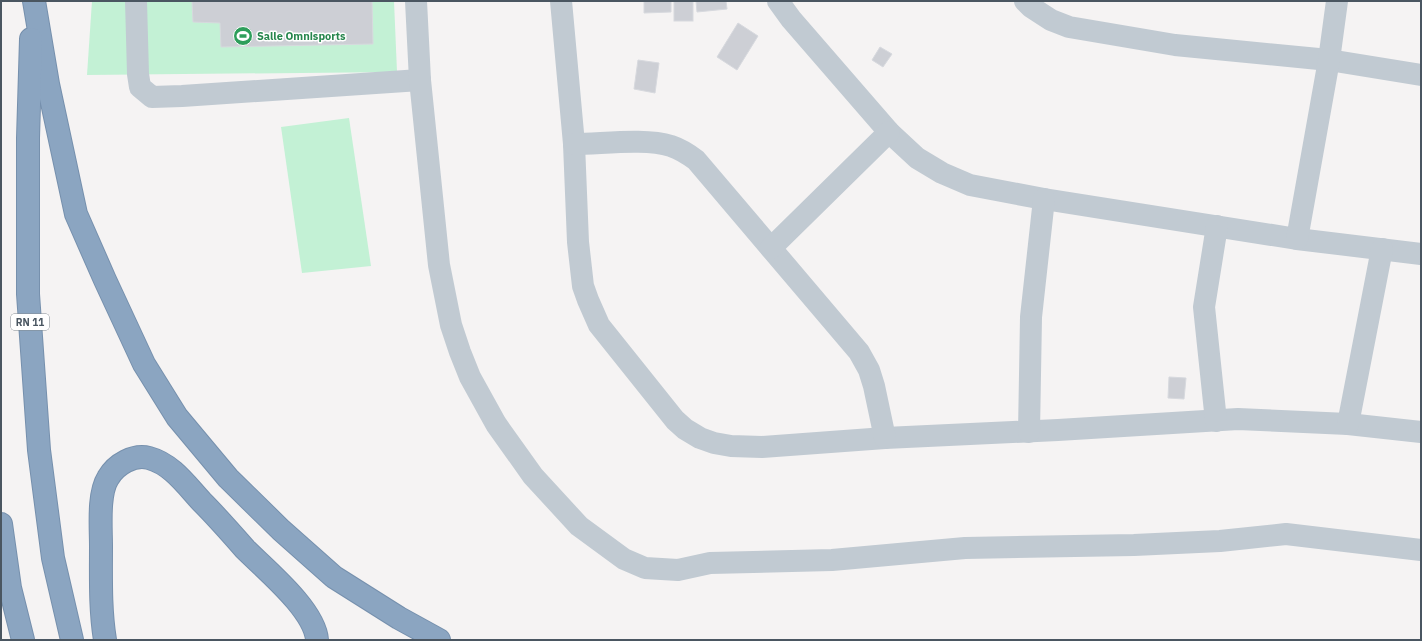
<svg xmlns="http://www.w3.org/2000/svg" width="1422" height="641" font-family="'IBM Plex Sans',sans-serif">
	<rect width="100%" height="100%" fill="#f5f3f3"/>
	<!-- green -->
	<g fill="#c3f1d5">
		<path d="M92 1H394L397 72 87 75Z"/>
		<path d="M349 118 371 266 302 273 281 127Z"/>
	</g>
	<!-- building -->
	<g fill="#cdcfd5" stroke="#d7d9de">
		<path d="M192 1H372L373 44 221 47 220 23 193 22Z"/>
		<path d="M644 1H671V12L644 13Z"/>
		<rect x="674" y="1" width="19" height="20"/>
		<path d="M696 1H726L727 9 697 12Z"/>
		<path d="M738 23 758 36 737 70 717 57Z"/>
		<path d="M880 47 892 54 883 67 872 60Z"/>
		<path d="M638 60 659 63 655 93 634 89Z"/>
		<path d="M1169 377 1186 378 1184 399 1168 398Z"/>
	</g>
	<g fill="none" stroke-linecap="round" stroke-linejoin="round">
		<defs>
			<g id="highway">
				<path d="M34 1 48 84 76 214 105 280 144 364 177 417 228 478 281 530 334 577 399 618 439 640"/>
				<path d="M31 39 28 138V294L39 450 53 558 72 640"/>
				<path d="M1 524 10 588 23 640"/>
				<path d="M105 640C100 609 101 578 101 546 101 527 98 494 108 478 116 464 134 454 149 458 172 464 187 486 202 502 217 517 231 533 245 549 266 570 315 610 317 640"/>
			</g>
		</defs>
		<!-- highway casing -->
		<use href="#highway" stroke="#7690ad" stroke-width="24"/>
		<!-- minor -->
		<g stroke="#c1cad2" stroke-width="22">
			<path d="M136 1 138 74 140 87 152 97 182 96 420 80"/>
			<path d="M416 1 420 80 439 265 451 325 460 352 470 377 496 424 533 476 579 526 624 559 645 568 678 570 710 563 832 560 965 548 1134 545 1220 541 1286 534 1421 550"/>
			<path d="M561 1 574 144 578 242 583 286 588 300 599 325 675 420 685 429 700 438 714 443 731 446 762 447 885 438 1058 430 1238 419 1348 424 1421 432"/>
			<path d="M778 1 791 19 889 132 917 158 942 173 970 185 1044 199 1297 239 1421 254"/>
			<path d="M1025 1 1031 7 1051 20 1069 27 1175 45 1329 60 1421 75"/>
			<path d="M574 144C602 144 645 138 671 146 680 149 688 154 696 160L859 352 869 370 874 386 885 438"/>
			<path d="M1297 239 1329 60 1337 1"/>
			<path d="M771 248 889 132"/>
			<path d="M1216 421 1204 307 1217 226"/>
			<path d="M1348 424 1382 249"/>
			<path d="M1029 432 1031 317 1044 199"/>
		</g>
		<!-- highway -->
		<use href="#highway" stroke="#8ba5c1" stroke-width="22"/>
	</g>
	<!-- icons -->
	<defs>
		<symbol id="stadium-disc" viewBox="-11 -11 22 22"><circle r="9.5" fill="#2e9e5b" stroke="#fff"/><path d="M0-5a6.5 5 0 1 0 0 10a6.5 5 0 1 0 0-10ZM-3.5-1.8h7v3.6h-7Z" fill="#fff"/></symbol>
	</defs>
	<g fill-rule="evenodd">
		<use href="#stadium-disc" x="232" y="25" width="22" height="22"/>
	</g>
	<g text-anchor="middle" stroke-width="3" stroke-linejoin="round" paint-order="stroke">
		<!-- shield labels -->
		<rect fill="#fff" stroke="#808990" stroke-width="1" x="11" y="314" width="38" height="16" rx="3"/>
		<g font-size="10" font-weight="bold" fill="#4a5661">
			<text x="30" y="326">RN 11</text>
		</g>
		<!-- leisure labels -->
		<g font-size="11" font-weight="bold" fill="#27864d" stroke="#fff" text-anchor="start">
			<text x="257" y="40">Salle Omnisports</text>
		</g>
	</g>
	<!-- border -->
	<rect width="1422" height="641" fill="none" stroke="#4a5661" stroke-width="4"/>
</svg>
